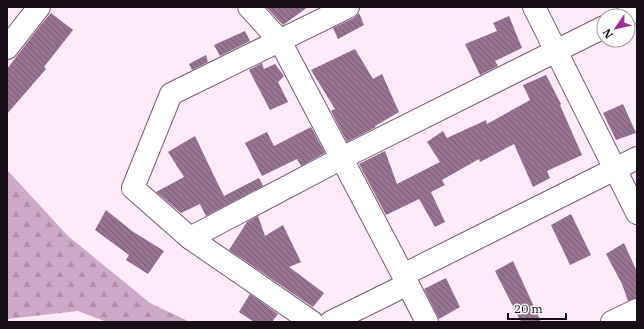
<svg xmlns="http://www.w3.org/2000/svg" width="644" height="329" font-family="'IBM Plex Serif',serif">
	<defs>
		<pattern id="forest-firs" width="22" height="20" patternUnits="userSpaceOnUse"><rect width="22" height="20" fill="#cda9c8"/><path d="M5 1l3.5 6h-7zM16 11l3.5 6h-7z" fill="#af90ab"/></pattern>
		<pattern id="building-back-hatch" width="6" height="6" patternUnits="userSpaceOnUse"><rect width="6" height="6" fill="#957391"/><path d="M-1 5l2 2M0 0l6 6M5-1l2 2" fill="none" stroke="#795d75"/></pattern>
	</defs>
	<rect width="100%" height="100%" fill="#fceaf9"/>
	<!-- forest -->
	<path fill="url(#forest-firs)" d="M7 170 68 236 150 303 190 322H107L78 311 7 319Z"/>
	<!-- building -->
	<g fill="url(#building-back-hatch)">
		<path d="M266 7H308L283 25Z"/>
		<path d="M51 13 73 30 44 67 46 69 7 114V69L40 26Z"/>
		<path d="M359 13 364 25 338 39 333 28 354 18Z"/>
		<path d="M509 16 522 48 495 61 498 66 480 75 465 44 497 31 493 23Z"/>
		<path d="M245 31 250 41 220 56 214 45Z"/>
		<path d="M355 49 373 79 382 74 399 112 375 126 376 127 347 142 331 111 335 109 311 70Z"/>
		<path d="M206 55 208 62 192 70 189 64Z"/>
		<path d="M262 63 264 69 275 64 284 76 278 82 288 102 270 110 249 70Z"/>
		<path d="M546 75 561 104 560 105 582 155 547 171 550 178 533 187 514 144 480 162 479 159 442 180 445 185 431 192 445 222 435 227 419 199 386 215 359 164 385 151 397 184 440 162 427 142 443 131 447 138 486 120 487 124 530 100 523 85Z"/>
		<path d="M623 104 636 133 616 140 603 113Z"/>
		<path d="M311 127 325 153 301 166 297 159 262 176 245 143 267 132 274 146Z"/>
		<path d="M195 136 216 180 224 196 259 178 263 186 206 216 200 204 181 213 156 192 184 177 168 152Z"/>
		<path d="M106 210 132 231 164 251 148 274 126 260 129 255 95 230Z"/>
		<path d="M571 214 591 255 570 265 551 225Z"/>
		<path d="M258 216 265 236 283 225 301 262 289 267 324 293 313 307 229 250 247 222Z"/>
		<path d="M624 243 637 272V298L628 301 622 284 606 254Z"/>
		<path d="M513 261 541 322H521L495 271Z"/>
		<path d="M446 278 460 307 439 319 424 289Z"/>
		<path d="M250 294 278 314 272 322H254L239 312Z"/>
	</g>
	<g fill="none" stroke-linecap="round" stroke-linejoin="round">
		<defs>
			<g id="minor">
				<path d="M249 7 280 41 403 275 427 322"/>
				<path d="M534 7 637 213"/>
				<path d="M626 16 637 10"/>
				<path d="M7 48 39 7"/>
				<path d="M190 238 133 188 171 94 348 7"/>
				<path d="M403 275 637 158"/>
				<path d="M312 322 190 238 342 158 604 27"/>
				<path d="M331 322 408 284"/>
				<path d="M612 322 637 310"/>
			</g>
		</defs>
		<!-- minor casing -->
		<use href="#minor" stroke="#765d73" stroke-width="24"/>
		<!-- minor -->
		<use href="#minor" stroke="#fff" stroke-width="22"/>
	</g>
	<!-- border -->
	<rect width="644" height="329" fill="none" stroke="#180e17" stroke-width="16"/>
	<!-- north arrow -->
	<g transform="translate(616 28) rotate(236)"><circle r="19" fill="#fdfdfd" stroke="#a19da1"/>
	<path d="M0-3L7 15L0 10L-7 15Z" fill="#9b3295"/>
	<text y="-6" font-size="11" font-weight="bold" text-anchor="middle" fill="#180e17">N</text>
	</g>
	<!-- scale -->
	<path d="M508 313v6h58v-6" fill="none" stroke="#180e17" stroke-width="2"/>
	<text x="514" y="313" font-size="12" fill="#180e17" stroke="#fdfdfd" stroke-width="3" paint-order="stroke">20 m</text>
</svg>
